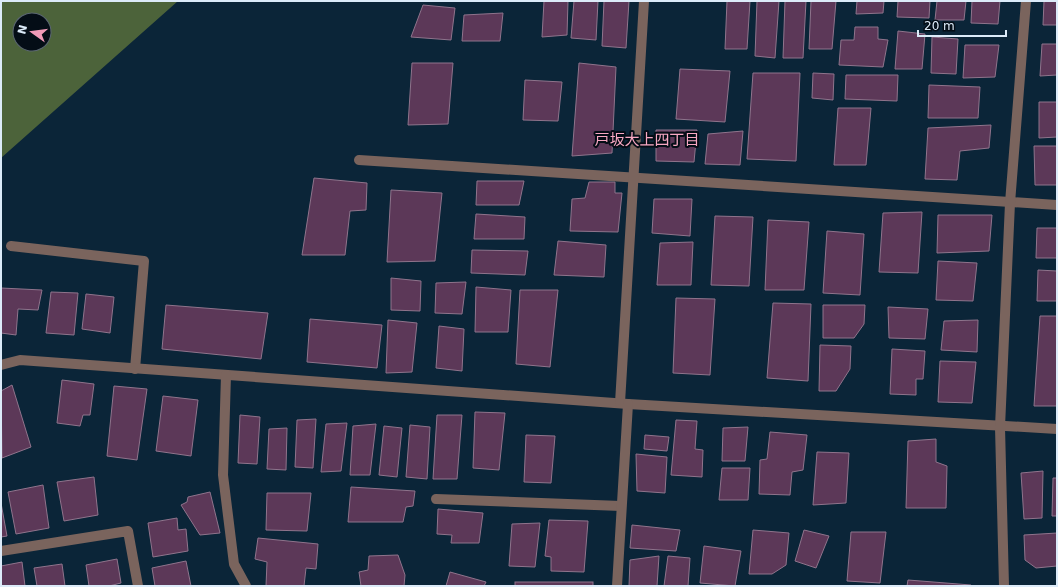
<svg xmlns="http://www.w3.org/2000/svg" width="1058" height="587" font-family="'DejaVu Sans','Noto Sans JP',sans-serif">
	<rect width="100%" height="100%" fill="#0b2538"/>
	<!-- forest -->
	<path fill="#4c633a" fill-rule="evenodd" d="M1 1H178L1 158ZM20 20H44V44H20Z"/>
	<!-- building -->
	<g fill="#5c3858" stroke="#8f748c">
		<path d="M544 1H568L567 35 542 37Z"/>
		<path d="M574 1H598L596 40 571 38Z"/>
		<path d="M604 1H629L626 48 602 46Z"/>
		<path d="M727 1H750L747 49H725Z"/>
		<path d="M757 1H779L775 58 755 56Z"/>
		<path d="M785 1H806L803 58H783Z"/>
		<path d="M811 1H836L832 49H809Z"/>
		<path d="M857 1H884L883 13 856 14Z"/>
		<path d="M898 1H930L929 18 897 17Z"/>
		<path d="M937 1H966L964 20H935Z"/>
		<path d="M972 1H1000L998 24 971 23Z"/>
		<path d="M1044 1H1057V25H1043Z"/>
		<path d="M423 5 455 8 451 40 411 37Z"/>
		<path d="M503 13 500 41H462L464 15Z"/>
		<path d="M855 27H878V39L888 40 883 67 839 65 841 40H854Z"/>
		<path d="M898 31 925 34 922 69H895Z"/>
		<path d="M932 37 958 39 956 74 931 73Z"/>
		<path d="M1042 44H1057V75L1040 76Z"/>
		<path d="M965 45H999L995 77 963 78Z"/>
		<path d="M412 63H453L448 124 408 125Z"/>
		<path d="M579 63 616 67 612 153 572 156Z"/>
		<path d="M680 69 730 71 725 122 676 119Z"/>
		<path d="M753 73H800L796 161 747 159Z"/>
		<path d="M813 73 834 74 833 100 812 98Z"/>
		<path d="M846 75H898L897 101 845 99Z"/>
		<path d="M525 80 562 82 558 121 523 120Z"/>
		<path d="M929 85 980 87 978 118H928Z"/>
		<path d="M1039 102H1057V137L1039 138Z"/>
		<path d="M838 108H871L866 165H834Z"/>
		<path d="M991 125 989 148 960 151 957 180 925 179 928 128Z"/>
		<path d="M656 130H697L694 162 656 161Z"/>
		<path d="M743 131 740 165 705 164 708 134Z"/>
		<path d="M1034 146H1057V185H1035Z"/>
		<path d="M314 178 367 183 366 210 350 211 345 255H302Z"/>
		<path d="M477 181H524L519 205H476Z"/>
		<path d="M589 182H615V193H622L618 232 570 231 572 199 585 198Z"/>
		<path d="M391 190 442 193 435 261 387 262Z"/>
		<path d="M654 199H692L690 236 652 233Z"/>
		<path d="M922 212 918 273 879 272 883 213Z"/>
		<path d="M476 214 525 217 524 239H474Z"/>
		<path d="M938 215H992L989 251 937 253Z"/>
		<path d="M715 216 753 217 749 286 711 285Z"/>
		<path d="M768 220 809 222 804 290H765Z"/>
		<path d="M1037 228H1057V258H1036Z"/>
		<path d="M827 231 864 234 860 295 823 293Z"/>
		<path d="M558 241 606 245 604 277 554 275Z"/>
		<path d="M693 242 691 285H657L660 243Z"/>
		<path d="M472 250 528 251 525 275 471 273Z"/>
		<path d="M938 261 977 263 973 301 936 300Z"/>
		<path d="M1038 270 1057 271V301H1037Z"/>
		<path d="M391 278 421 281 420 311 391 310Z"/>
		<path d="M466 282 462 314 435 313 436 283Z"/>
		<path d="M476 287 511 290 508 332H475Z"/>
		<path d="M1 288 42 290 38 310 18 309 16 335 1 333Z"/>
		<path d="M520 290H558L550 367 516 364Z"/>
		<path d="M51 292 78 293 74 335 46 333Z"/>
		<path d="M86 294 114 297 110 333 82 329Z"/>
		<path d="M676 298 715 299 710 375 673 373Z"/>
		<path d="M773 303 811 304 808 381 767 378Z"/>
		<path d="M166 305 268 313 261 359 162 349Z"/>
		<path d="M823 305H865L864 324 854 338H823Z"/>
		<path d="M888 307 928 309 925 339 889 338Z"/>
		<path d="M1040 316H1057V406H1034Z"/>
		<path d="M310 319 382 325 377 368 307 362Z"/>
		<path d="M388 320 417 323 412 372 386 373Z"/>
		<path d="M978 320 977 352 941 350 944 321Z"/>
		<path d="M439 326 464 329 462 371 436 368Z"/>
		<path d="M820 345 851 346 850 369 836 391H819Z"/>
		<path d="M892 349 925 351 923 379H916V395L890 394Z"/>
		<path d="M940 361 976 362 972 403 938 402Z"/>
		<path d="M62 380 94 384 90 415H83L80 426 57 423Z"/>
		<path d="M12 385 31 447 2 458 1 391Z"/>
		<path d="M114 386 147 389 137 460 107 456Z"/>
		<path d="M163 396 198 400 191 456 156 451Z"/>
		<path d="M475 412 505 413 499 470 473 468Z"/>
		<path d="M240 415 260 417 257 464 238 463Z"/>
		<path d="M437 415H462L457 479H433Z"/>
		<path d="M316 419 313 468 295 467 297 420Z"/>
		<path d="M676 420 697 421 695 449 703 450 702 477 671 475Z"/>
		<path d="M347 423 341 471 321 472 326 424Z"/>
		<path d="M376 424 370 475H350L353 426Z"/>
		<path d="M410 425 430 427 427 479 406 477Z"/>
		<path d="M384 426 402 428 397 477 379 475Z"/>
		<path d="M748 427 745 461H722L723 428Z"/>
		<path d="M287 428 286 470 267 469 269 429Z"/>
		<path d="M770 432 807 435 803 470 792 472 790 495 759 494 760 460 767 459Z"/>
		<path d="M526 435 555 436 551 483 524 482Z"/>
		<path d="M645 435 669 437 667 451 644 449Z"/>
		<path d="M936 439V462L947 466 946 508H906L908 441Z"/>
		<path d="M817 452 849 453 846 503 813 505Z"/>
		<path d="M636 454 667 457 665 493 637 491Z"/>
		<path d="M722 468H750L748 500H719Z"/>
		<path d="M1043 471 1042 518 1024 519 1021 473Z"/>
		<path d="M94 477 98 515 64 521 57 482Z"/>
		<path d="M1053 478H1057V516H1052Z"/>
		<path d="M43 485 49 528 16 534 8 492Z"/>
		<path d="M351 487 415 491 413 506 406 507 403 522H348Z"/>
		<path d="M210 492 220 533 200 535 181 505 187 502 188 497Z"/>
		<path d="M267 493H311L307 531 266 530Z"/>
		<path d="M1 503 7 536 1 537Z"/>
		<path d="M438 509 483 513 479 543H451L452 535 437 534Z"/>
		<path d="M177 518 178 530 186 529 188 551 153 557 148 523Z"/>
		<path d="M549 520 588 521 584 572 551 571V557L545 556Z"/>
		<path d="M540 523 535 567 509 566 512 524Z"/>
		<path d="M632 525 680 530 676 551 630 548Z"/>
		<path d="M753 530 789 533 786 565 772 574H749Z"/>
		<path d="M804 530 829 536 816 568 795 561Z"/>
		<path d="M851 532H886L880 583 847 581Z"/>
		<path d="M1057 533V566L1036 568 1025 560 1024 535Z"/>
		<path d="M258 538 318 544 316 569 306 568 304 586H266L267 562 255 559Z"/>
		<path d="M704 546 741 551 735 586 700 583Z"/>
		<path d="M398 555 405 575 404 586H361L359 572 368 570 369 556Z"/>
		<path d="M659 556 657 586H629L630 560Z"/>
		<path d="M668 556 690 558 688 586H664Z"/>
		<path d="M117 559 121 583 109 586H89L86 565Z"/>
		<path d="M186 561 191 586H155L152 568Z"/>
		<path d="M22 562 25 586H1V566Z"/>
		<path d="M62 564 65 586H37L34 568Z"/>
		<path d="M450 572 486 582 484 586H446Z"/>
		<path d="M908 580 971 585V586H907Z"/>
		<rect x="515" y="582" width="78" height="4"/>
	</g>
	<g fill="none" stroke-linecap="round" stroke-linejoin="round">
		<!-- minor -->
		<g stroke="#7a645d" stroke-width="10">
			<path d="M359 160 1057 205"/>
			<path d="M11 246 144 261 135 369"/>
			<path d="M1 365 20 360 628 404 1057 429"/>
			<path d="M226 375 223 475 234 564 246 586"/>
			<path d="M620 403 644 1"/>
			<path d="M436 499 621 506"/>
			<path d="M1 551 128 531 138 586"/>
			<path d="M617 586 628 404"/>
			<path d="M1004 586 1000 427 1010 203 1026 1"/>
		</g>
	</g>
	<g text-anchor="middle" stroke-width="4" stroke-linejoin="round" paint-order="stroke">
		<!-- neighbourhood labels -->
		<g font-size="15" fill="#f8a8c3" stroke="#040d16">
			<text x="647" y="145">戸坂大上四丁目</text>
		</g>
	</g>
	<!-- border -->
	<rect width="1058" height="587" fill="none" stroke="#dcebf9" stroke-width="4"/>
	<!-- north arrow -->
	<g transform="translate(32 32) rotate(284)"><circle r="19" fill="#040d16" stroke="#5a6671"/>
	<path d="M0-3L7 15L0 10L-7 15Z" fill="#f09ab7"/>
	<text y="-6" font-size="11" font-weight="bold" text-anchor="middle" fill="#dcebf9">N</text>
	</g>
	<!-- scale -->
	<path d="M918 30v6h88v-6" fill="none" stroke="#dcebf9" stroke-width="2"/>
	<text x="924" y="30" font-size="12" fill="#dcebf9" stroke="#040d16" stroke-width="3" paint-order="stroke">20 m</text>
</svg>
